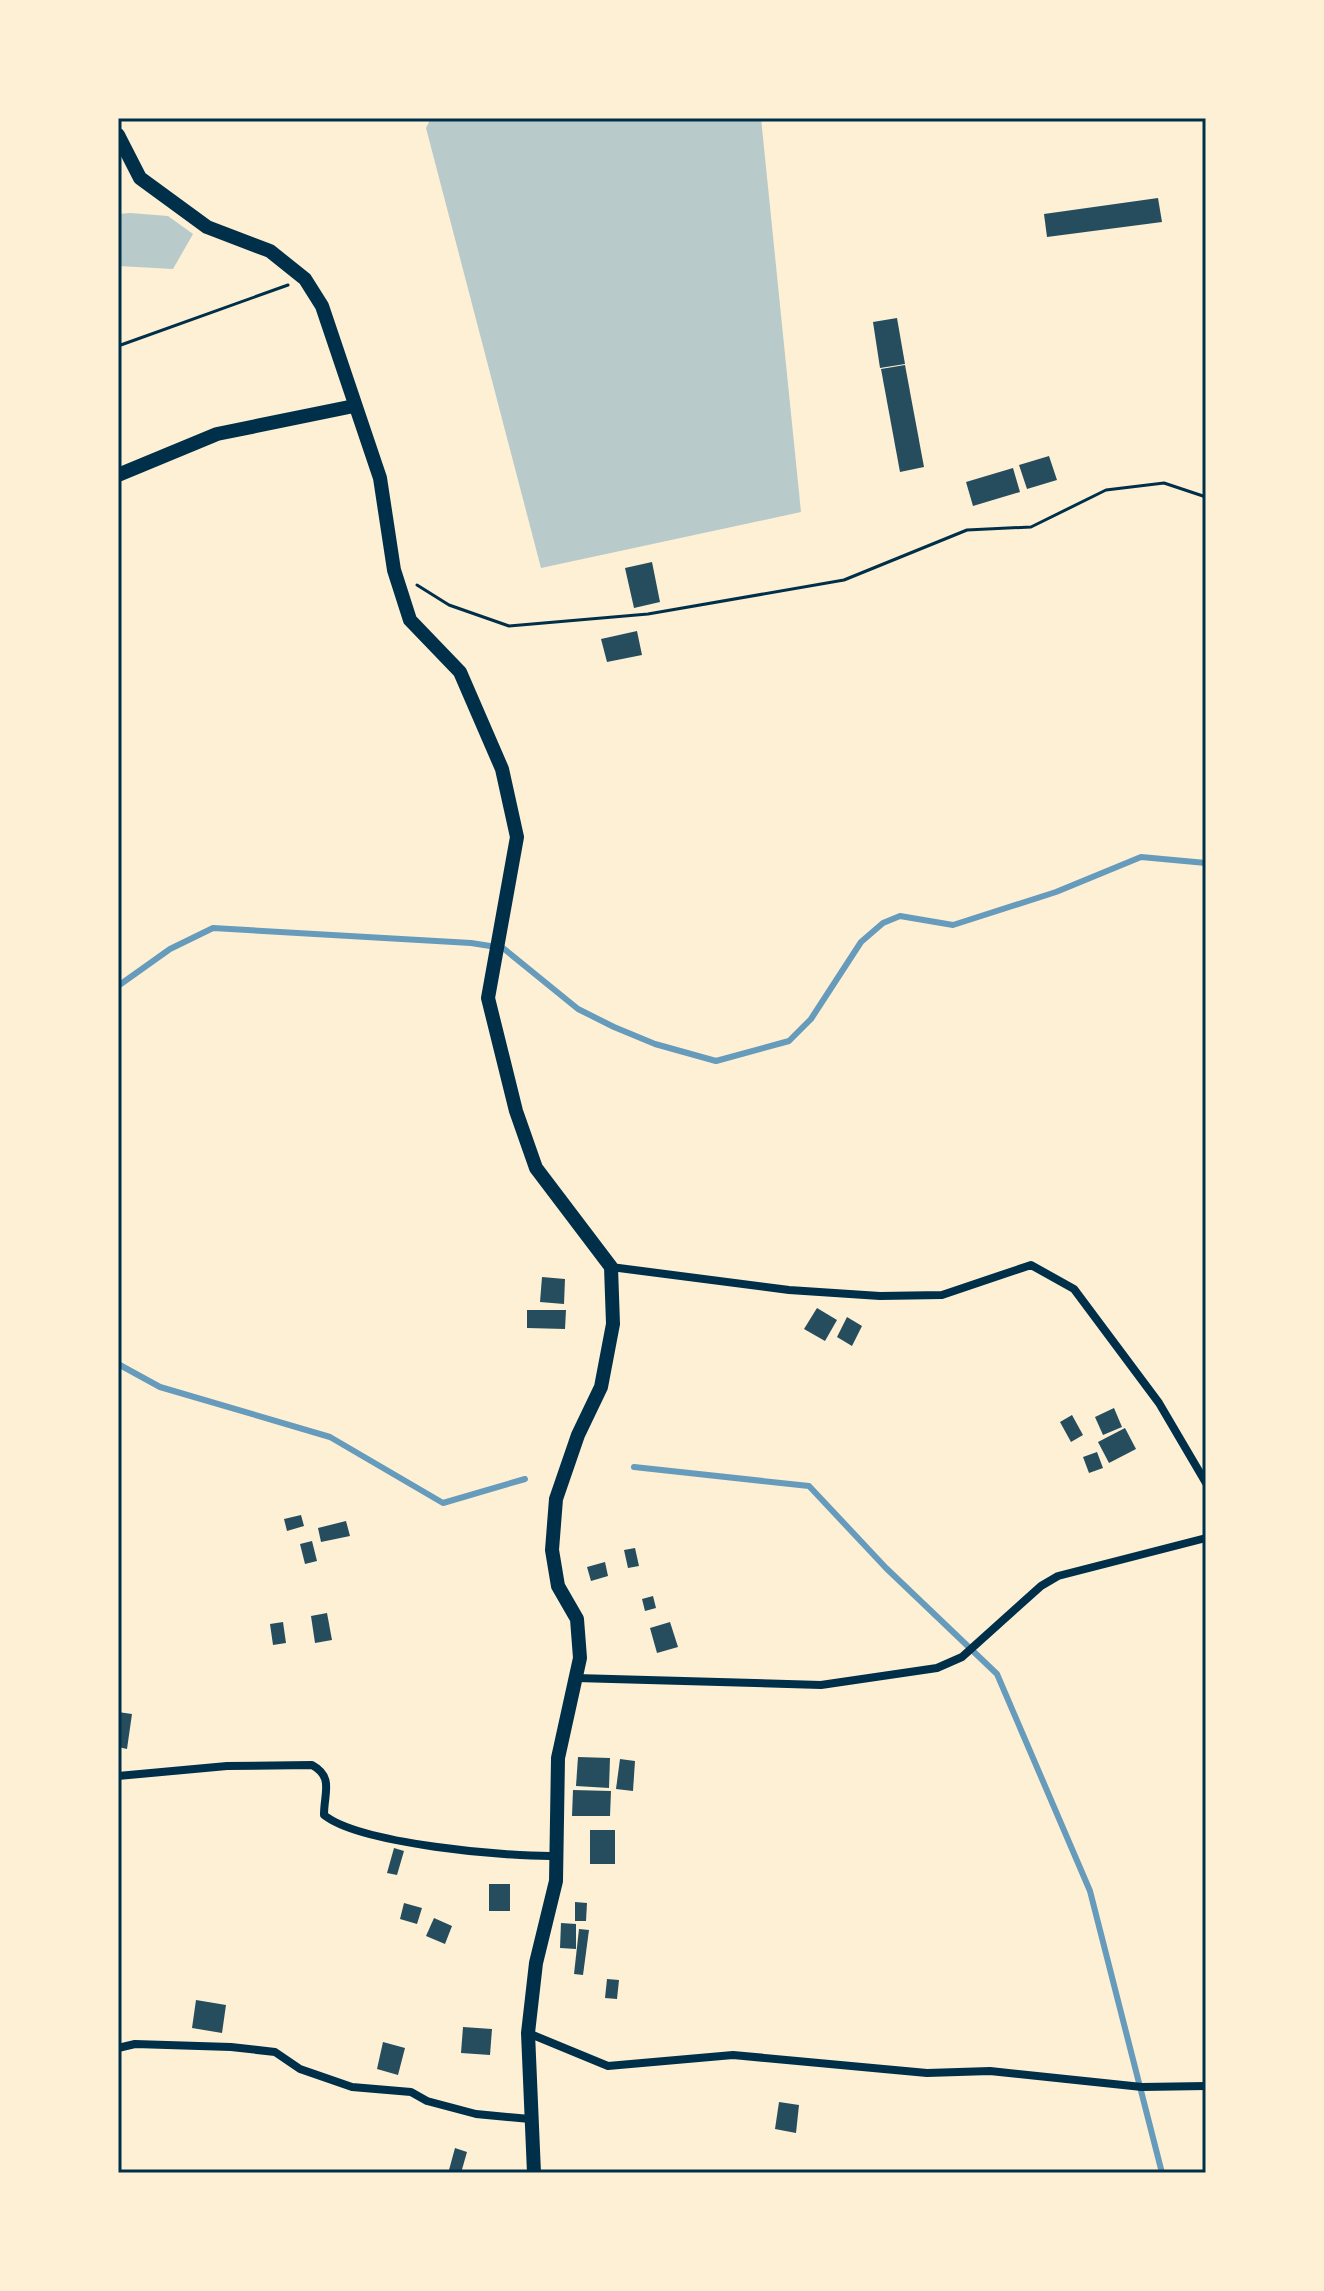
<svg xmlns="http://www.w3.org/2000/svg" width="1324" height="2291" font-family="'Public Sans',sans-serif">
	<rect width="100%" height="100%" fill="#fdf0d5"/>
	<!-- green -->
	<g fill="#b9caca">
		<path d="M431 118H761L801 512 541 568 426 128Z"/>
		<path d="M130 213 168 216 193 234 173 269 118 266V214Z"/>
	</g>
	<g fill="none" stroke-linecap="round" stroke-linejoin="round">
		<!-- stream -->
		<g stroke="#669bbc" stroke-width="6">
			<path d="M118 986 170 949 213 928 471 943 503 948 578 1009 614 1027 655 1044 716 1061 789 1041 811 1019 861 942 883 923 900 916 953 925 1056 892 1141 857 1206 863"/>
			<path d="M118 1364 160 1387 330 1437 443 1503 525 1479"/>
			<path d="M634 1467 809 1486 886 1568 997 1674 1090 1891 1162 2173"/>
		</g>
	</g>
	<!-- building -->
	<g fill="#264d5e">
		<path d="M1158 198 1162 222 1047 237 1044 214Z"/>
		<path d="M897 318 905 364 880 368 873 322Z"/>
		<path d="M905 365 924 467 900 472 881 369Z"/>
		<path d="M1049 456 1057 480 1027 489 1019 465Z"/>
		<path d="M1013 468 1020 492 973 506 966 482Z"/>
		<path d="M652 562 660 602 634 608 625 568Z"/>
		<path d="M637 631 642 655 607 662 601 639Z"/>
		<path d="M542 1277 565 1279 564 1304 540 1302Z"/>
		<path d="M817 1308 837 1320 825 1341 804 1329Z"/>
		<path d="M527 1310H566L565 1329 527 1328Z"/>
		<path d="M847 1317 862 1326 852 1346 837 1337Z"/>
		<path d="M1114 1408 1122 1427 1103 1435 1095 1417Z"/>
		<path d="M1072 1415 1083 1435 1071 1442 1060 1422Z"/>
		<path d="M1125 1428 1136 1449 1109 1463 1098 1442Z"/>
		<path d="M1097 1452 1103 1468 1089 1473 1083 1457Z"/>
		<path d="M301 1515 304 1526 287 1531 284 1519Z"/>
		<path d="M346 1521 350 1536 321 1542 318 1528Z"/>
		<path d="M312 1541 317 1561 305 1564 300 1544Z"/>
		<path d="M635 1548 639 1566 628 1568 624 1550Z"/>
		<path d="M605 1562 608 1576 591 1581 587 1567Z"/>
		<path d="M653 1596 656 1608 645 1611 642 1599Z"/>
		<path d="M327 1613 332 1640 315 1643 311 1616Z"/>
		<path d="M283 1622 286 1643 273 1645 270 1624Z"/>
		<path d="M670 1622 678 1647 657 1653 650 1628Z"/>
		<path d="M118 1712 132 1714 127 1749 118 1747Z"/>
		<path d="M578 1757 610 1758 609 1788 576 1786Z"/>
		<path d="M620 1759 635 1761 633 1791 616 1789Z"/>
		<path d="M573 1790 611 1791 610 1816H572Z"/>
		<rect x="590" y="1830" width="25" height="34"/>
		<path d="M394 1848 404 1851 397 1875 387 1873Z"/>
		<rect x="489" y="1884" width="21" height="27"/>
		<path d="M575 1902 587 1903 586 1921H575Z"/>
		<path d="M404 1903 422 1908 417 1924 400 1919Z"/>
		<path d="M434 1918 452 1926 445 1944 426 1936Z"/>
		<path d="M561 1923 576 1924V1949L560 1948Z"/>
		<path d="M579 1929 589 1930 583 1975 574 1974Z"/>
		<path d="M607 1979 619 1980 617 1999 605 1998Z"/>
		<path d="M196 2000 226 2005 222 2033 192 2028Z"/>
		<path d="M463 2027 492 2029 490 2055 461 2053Z"/>
		<path d="M383 2042 405 2048 398 2075 377 2069Z"/>
		<path d="M779 2102 799 2105 796 2133 775 2129Z"/>
		<path d="M455 2148 467 2152 461 2173 449 2170Z"/>
	</g>
	<g fill="none" stroke-linecap="round" stroke-linejoin="round">
		<!-- path -->
		<g stroke="#003049" stroke-width="3">
			<path d="M118 346 288 285"/>
			<path d="M417 585 449 605 509 626 648 614 844 580 967 530 1031 527 1106 490 1164 483 1206 497"/>
		</g>
		<!-- minor -->
		<g stroke="#003049" stroke-width="8">
			<path d="M611 1267 789 1290 880 1296 942 1295 1031 1265 1074 1289 1159 1403 1206 1483"/>
			<path d="M576 1678 821 1685 937 1668 962 1657 1041 1586 1058 1576 1206 1538"/>
			<path d="M118 1776 227 1766 312 1765C334 1777 324 1793 324 1815 360 1844 507 1857 556 1856"/>
			<path d="M528 2033 608 2066 733 2055 927 2073 990 2071 1142 2087 1206 2086"/>
			<path d="M118 2048 135 2044 231 2047 275 2052 300 2069 352 2087 411 2092 427 2101 476 2114 530 2119"/>
		</g>
		<!-- secondary -->
		<g stroke="#003049" stroke-width="14">
			<path d="M118 135 140 178 207 227 270 251 305 279 322 306 380 478 394 570 410 620 460 672 502 769 517 837 488 998 516 1111 536 1168 611 1267 613 1324 601 1387 578 1435 556 1499 552 1550 558 1586 577 1619 580 1658 558 1758 556 1881 536 1963 528 2033 534 2173"/>
			<path d="M118 475 217 434 354 406"/>
		</g>
	</g>
	<!-- border -->
	<rect width="1324" height="2291" fill="none" stroke="#fdf0d5" stroke-width="240"/>
	<rect x="120" y="120" width="1084" height="2051" fill="none" stroke="#003049" stroke-width="3"/>
</svg>
